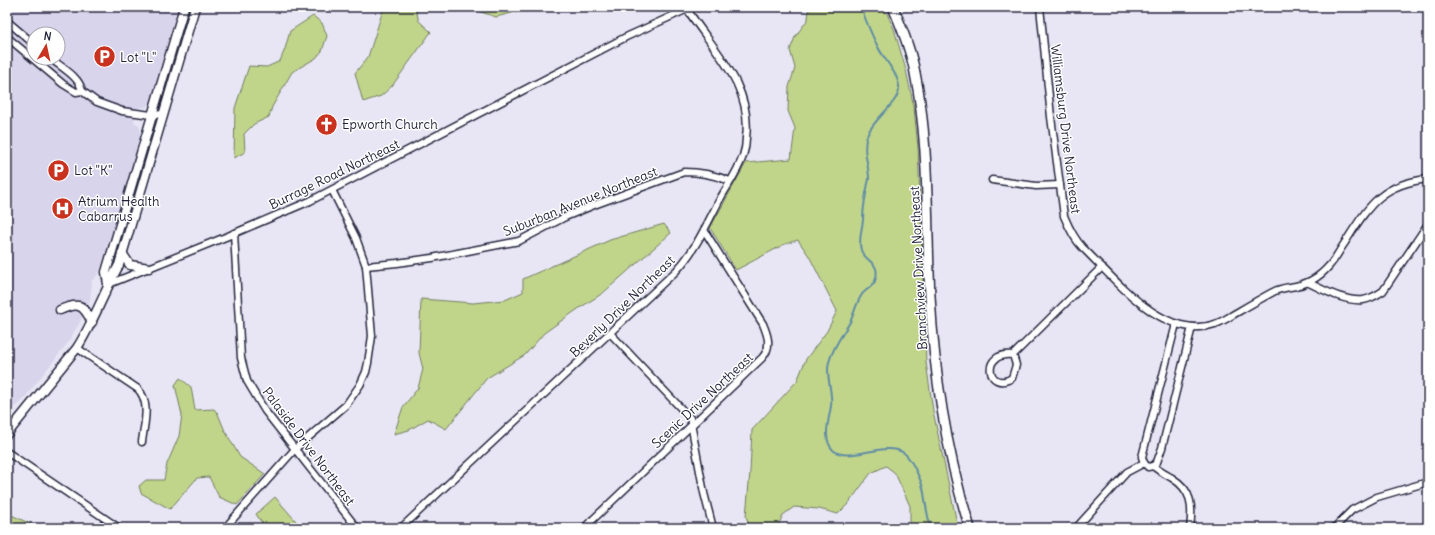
<svg xmlns="http://www.w3.org/2000/svg" width="1435" height="535" font-family="Delius,sans-serif">
	<rect width="100%" height="100%" fill="#e8e6f4"/>
	<filter id="ink" filterUnits="userSpaceOnUse"><feTurbulence type="fractalNoise" baseFrequency=".025" numOctaves="2"/><feDisplacementMap in="SourceGraphic" scale="8" xChannelSelector="R" yChannelSelector="G"/><feConvolveMatrix kernelMatrix="1 2 1 2 8 2 1 2 1" color-interpolation-filters="sRGB"/></filter>
	<g filter="url(#ink)">
		<!-- built -->
		<path fill="#d8d4ec" fill-rule="evenodd" d="M7 7 178 8 151 101 146 107 137 108 134 122 139 125 141 134 101 268 97 276 91 281 92 283 90 300 79 324 67 344 23 400 18 405 15 406 10 413V416L7 420ZM34 34H58V58H34Z"/>
		<!-- green -->
		<g fill="#c0d58a" stroke="#717c62">
			<path d="M384 7H415L419 21 431 32 392 86 381 96 363 102 355 73 368 57Z"/>
			<path d="M466 7H535L496 17Z"/>
			<path d="M809 7H884L894 29 906 70 914 108 918 148 926 362 933 411 958 528H910V506L895 473 886 466 871 473 848 504 838 514 819 509 794 507 783 515 777 528H750L746 516 750 472 752 430 797 381 806 359 827 331 837 311 809 256 798 240 785 244 736 270 710 228 746 163 791 159 795 128 788 111 789 87 795 68 790 50 795 37 808 19Z"/>
			<path d="M313 16 322 23 327 36 322 51 316 58 292 72 272 107 269 117 254 124 244 134 245 152 234 158 235 108 249 66 267 67 280 61 285 49 290 31Z"/>
			<path d="M664 224 671 233 603 293 578 309 544 333 525 355 487 378 446 429 428 419 409 430 394 434 403 407 418 388 423 369 419 353 421 299 473 303 505 300 523 292V279L610 240Z"/>
			<path d="M180 378 191 387 195 410 214 409 218 414 225 431 240 457 265 474 237 505 219 497 209 477 197 478 170 509 141 493 139 486 146 480H164L167 464 179 436 182 415 175 385Z"/>
			<path d="M275 497 302 528H265L256 514Z"/>
			<path d="M7 513 33 525 35 528H7Z"/>
		</g>
		<g fill="none" stroke-linecap="round" stroke-linejoin="round">
			<!-- stream -->
			<path stroke="#608ca5" stroke-width="2" d="M861 7C866 21 871 34 878 47 883 58 900 76 899 88 899 104 872 119 867 136 862 151 869 164 869 179 866 192 863 206 863 220 862 230 858 240 861 250 865 262 882 262 875 281 872 288 864 290 861 296 856 304 854 314 850 322 843 334 833 347 829 362 825 376 833 391 831 406 829 420 822 439 833 450 849 464 885 440 904 453 911 458 923 483 924 493 926 505 927 516 931 528"/>
			<defs>
				<g id="minor">
					<path d="M1040 7 1051 117 1064 216C1069 228 1074 239 1083 248 1115 279 1164 342 1215 324 1222 322 1229 317 1236 313 1248 306 1260 299 1273 292 1278 289 1284 288 1290 287 1306 285 1318 279 1329 266 1335 260 1339 251 1344 244 1368 207 1380 184 1428 179"/>
					<path d="M7 21 34 44"/>
					<path d="M7 37 63 84 76 92 82 91 97 102 122 111 151 115 164 114"/>
					<path d="M50 58C61 67 80 77 82 91"/>
					<path d="M992 180 1036 186 1060 185"/>
					<path d="M234 233 241 358 247 381 265 411 357 528"/>
					<path d="M366 266 397 263 432 258 519 241 565 217 594 205 684 172C701 172 715 175 730 181"/>
					<path d="M1309 283C1324 290 1345 302 1363 300 1370 299 1377 295 1383 291L1428 224"/>
					<path d="M109 284 228 236 310 201 626 37 692 7"/>
					<path d="M1176 324 1142 457 1144 463 1148 467 1153 466C1159 471 1165 474 1172 478 1192 490 1193 506 1190 528"/>
					<path d="M610 333 690 418 704 493 713 528"/>
					<path d="M77 348 138 389C151 403 144 424 142 442"/>
					<path d="M1013 355 1016 365 1012 378C987 393 980 351 1013 355L1102 267"/>
					<path d="M7 452 119 528"/>
					<path d="M1153 466 1157 462 1162 448 1192 327"/>
					<path d="M225 528 295 449 346 405 360 385 366 372 368 363 372 336 366 266 356 238 332 190"/>
					<path d="M401 528 676 271C695 251 707 224 720 199 728 185 738 171 743 156 745 150 746 144 746 138 753 85 713 50 687 9"/>
					<path d="M584 528 762 358C772 347 768 336 763 324L704 230"/>
					<path d="M1076 528 1127 472 1144 463"/>
					<path d="M1334 528 1352 510 1377 497 1428 482"/>
				</g>
				<g id="secondary">
					<path d="M122 253 130 265 149 268"/>
					<path d="M108 284 106 272 184 7"/>
					<path d="M60 310C79 302 83 304 92 322"/>
					<path d="M7 434 77 348C94 321 104 292 119 265L195 7"/>
				</g>
				<path id="primary" d="M893 7C902 28 911 50 915 73 930 146 926 222 930 296 934 372 947 455 970 528"/>
			</defs>
			<!-- minor casing -->
			<use href="#minor" stroke="#22223b" stroke-width="9"/>
			<!-- secondary casing -->
			<use href="#secondary" stroke="#22223b" stroke-width="11"/>
			<!-- primary casing -->
			<use href="#primary" stroke="#22223b" stroke-width="12"/>
			<!-- minor -->
			<use href="#minor" stroke="#fff" stroke-width="6"/>
			<!-- secondary -->
			<use href="#secondary" stroke="#fff" stroke-width="8"/>
			<!-- primary -->
			<use href="#primary" stroke="#fff" stroke-width="9"/>
		</g>
	</g>
	<!-- icons -->
	<defs>
		<symbol id="parking-disc" viewBox="-11 -11 22 22"><circle r="9.5" fill="#c8321e" stroke="#fff"/><path d="M-3.5-5.5H1a3.5 3.5 0 0 1 0 7H-1V5.5H-3.5ZM-1-3.4V-.6H.8a1.4 1.4 0 0 0 0-2.8Z" fill="#fff"/></symbol>
		<symbol id="church-disc" viewBox="-11 -11 22 22"><circle r="9.5" fill="#c8321e" stroke="#fff"/><path d="M-1.2-6h2.4v3.5h3.3v2.4h-3.3V6h-2.4V-.1h-3.3v-2.4h3.3Z" fill="#fff"/></symbol>
		<symbol id="hospital-disc" viewBox="-11 -11 22 22"><circle r="9.5" fill="#c8321e" stroke="#fff"/><path d="M-5-5h3v3.5h4V-5h3V5h-3V1.5h-4V5h-3Z" fill="#fff"/></symbol>
	</defs>
	<g fill-rule="evenodd">
		<use href="#parking-disc" x="92" y="44" width="25" height="25"/>
		<use href="#church-disc" x="314" y="112" width="25" height="25"/>
		<use href="#parking-disc" x="46" y="158" width="25" height="25"/>
		<use href="#hospital-disc" x="50" y="196" width="25" height="25"/>
	</g>
	<g text-anchor="middle" stroke-width="3" stroke-linejoin="round" paint-order="stroke">
		<!-- poi labels -->
		<g font-size="13" fill="#22223b" stroke="#fff" text-anchor="start">
			<text x="120" y="62">Lot "L"</text>
			<text x="342" y="129">Epworth Church</text>
			<text x="74" y="175">Lot "K"</text>
			<text x="78" y="206">Atrium Health<tspan x="78" dy="15">Cabarrus</tspan></text>
		</g>
		<!-- street labels -->
		<g font-size="13" fill="#22223b" stroke="#fff">
			<text transform="translate(1066 129) rotate(83)" y="5">Williamsburg Drive Northeast</text>
			<text transform="translate(334 174) rotate(-26)" y="5">Burrage Road Northeast</text>
			<text transform="translate(580 201) rotate(-22)" y="5">Suburban Avenue Northeast</text>
			<text transform="translate(918 268) rotate(-93)" y="5">Branchview Drive Northeast</text>
			<text transform="translate(622 306) rotate(-44)" y="5">Beverly Drive Northeast</text>
			<text transform="translate(702 400) rotate(-43)" y="5">Scenic Drive Northeast</text>
			<text transform="translate(309 446) rotate(53)" y="5">Palaside Drive Northeast</text>
		</g>
	</g>
	<!-- margin -->
	<rect width="1435" height="535" fill="none" stroke="#fff" stroke-width="24"/>
	<rect x="12" y="12" width="1411" height="511" fill="none" stroke="#22223b" stroke-width="1.5" filter="url(#ink)"/>
	<!-- north arrow -->
	<g transform="translate(46 46) rotate(9)"><circle r="19" fill="#ffffff" stroke="#a7a7b1"/>
	<path d="M0-3L7 15L0 10L-7 15Z" fill="#c8321e"/>
	<text y="-6" font-size="11" font-weight="bold" text-anchor="middle" fill="#22223b">N</text>
	</g>
</svg>
